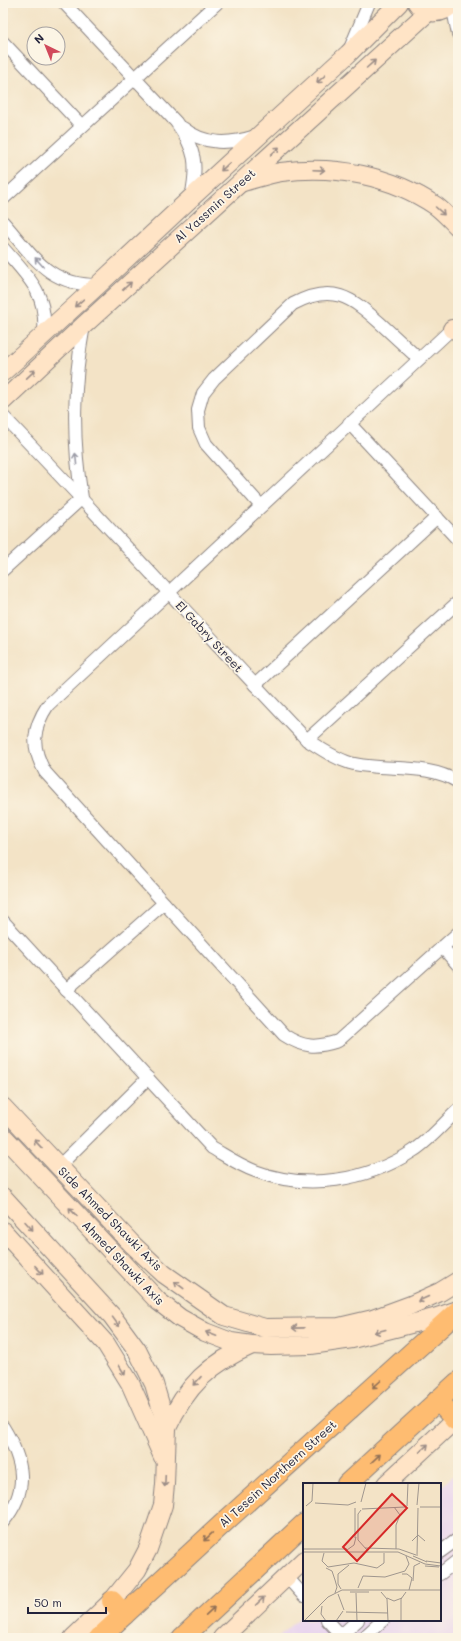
<svg xmlns="http://www.w3.org/2000/svg" width="461" height="1641" font-family="Mali,sans-serif">
	<rect width="100%" height="100%" fill="#fcf5e5"/>
	<filter id="ink" filterUnits="userSpaceOnUse"><feTurbulence type="fractalNoise" baseFrequency=".025" numOctaves="2"/><feDisplacementMap in="SourceGraphic" scale="8" xChannelSelector="R" yChannelSelector="G"/><feConvolveMatrix kernelMatrix="1 2 1 2 8 2 1 2 1" color-interpolation-filters="sRGB"/></filter>
	<filter id="wash" filterUnits="userSpaceOnUse"><feTurbulence type="fractalNoise" baseFrequency=".012" numOctaves="4" result="noise"/><feDisplacementMap in="SourceGraphic" scale="16" xChannelSelector="R" yChannelSelector="G"/><feGaussianBlur stdDeviation="0.9" result="paint"/><feColorMatrix in="noise" values="0 0 0 0 0 0 0 0 0 0 0 0 0 0 0 0 0 1.4 0 .05"/><feComposite in="paint" operator="in"/></filter>
	<g filter="url(#wash)">
		<rect width="100%" height="100%" fill="#f3e3c6"/>
		<!-- built -->
		<path fill="#e7d2ef" d="M458 1471V1638H277L304 1613V1620H440V1488Z"/>
	</g>
	<g filter="url(#ink)">
		<g fill="none" stroke-linecap="round" stroke-linejoin="round">
			<defs>
				<g id="street">
					<path d="M64 3 176 122C196 150 198 164 191 198"/>
					<path d="M452 5 458 34"/>
					<path d="M3 42 82 126"/>
					<path d="M351 46 369 3"/>
					<path d="M183 128C205 146 230 144 256 136"/>
					<path d="M3 199 217 3"/>
					<path d="M3 222C34 257 48 285 98 285"/>
					<path d="M3 248C28 277 47 292 44 333"/>
					<path d="M457 324 48 705C32 729 31 747 45 772L284 1035C304 1048 316 1048 338 1041L458 933"/>
					<path d="M3 416C106 523 205 633 307 740 321 749 334 758 350 763 385 772 426 762 458 782"/>
					<path d="M349 423 458 540"/>
					<path d="M261 506 206 444 199 428 198 410 203 393 214 379 293 304C332 283 351 297 380 323 393 335 406 347 419 359"/>
					<path d="M3 570 82 498C72 438 73 385 84 325"/>
					<path d="M255 685 437 517"/>
					<path d="M307 740 458 602"/>
					<path d="M3 921 212 1148C226 1156 239 1165 255 1171 307 1191 367 1181 413 1151 429 1141 444 1123 458 1110"/>
					<path d="M442 947 458 965"/>
					<path d="M66 990 164 903"/>
					<path d="M58 1167 148 1078"/>
					<path d="M3 1427C24 1461 30 1490 3 1522"/>
					<path d="M440 1552 458 1539"/>
					<path d="M440 1574 458 1560"/>
					<path d="M286 1576 304 1596"/>
					<path d="M327 1620 341 1635"/>
					<path d="M338 1638 358 1620"/>
					<path d="M363 1638 383 1620"/>
				</g>
				<g id="secondary">
					<path d="M417 3C426 16 443 15 453 3"/>
					<path d="M243 182C255 179 268 174 281 172 335 165 390 175 436 206 444 212 451 220 458 227"/>
					<path d="M452 329 458 331"/>
					<path d="M3 372 98 285 191 198 348 54 399 3"/>
					<path d="M3 401 84 325 428 12"/>
					<path d="M3 1107 133 1245 164 1274 224 1316 265 1328 339 1327 373 1319 411 1305 440 1292 458 1281"/>
					<path d="M3 1136 158 1301 180 1318 205 1332 231 1342 252 1345 271 1346 311 1345 352 1339 434 1318 458 1310"/>
					<path d="M3 1197 112 1316 137 1350 154 1384 167 1428 165 1484 163 1505 148 1549 137 1570 112 1601 73 1638"/>
					<path d="M3 1231 106 1344 130 1383 163 1457"/>
					<path d="M167 1428C186 1386 210 1363 252 1345"/>
					<path d="M386 1484 458 1417"/>
					<path d="M222 1638 304 1560"/>
				</g>
				<g id="primary">
					<path d="M438 1400 455 1420"/>
					<path d="M347 1484 458 1382"/>
					<path d="M112 1601 124 1615"/>
					<path d="M99 1638 230 1517 458 1311"/>
					<path d="M182 1638 304 1524"/>
				</g>
			</defs>
			<!-- street casing -->
			<use href="#street" stroke="#8a8280" stroke-width="14"/>
			<!-- secondary casing -->
			<use href="#secondary" stroke="#8a8280" stroke-width="20"/>
			<!-- primary casing -->
			<use href="#primary" stroke="#8a8280" stroke-width="22"/>
			<!-- street -->
			<use href="#street" stroke="#fff" stroke-width="12"/>
			<!-- secondary -->
			<use href="#secondary" stroke="#ffe4c6" stroke-width="18"/>
			<!-- primary -->
			<use href="#primary" stroke="#febc71" stroke-width="20"/>
		</g>
		<!-- one-way arrows -->
		<defs><path id="oneway-shaft" d="M-6 0H5M1.5-3L5.5 0L1.5 3" fill="none" stroke-width="1.6" stroke-linecap="round" stroke-linejoin="round"/></defs>
		<g stroke="#9c8d87">
			<use href="#oneway-shaft" transform="translate(371 64) rotate(-42)"/>
			<use href="#oneway-shaft" transform="translate(321 79) rotate(138)"/>
			<use href="#oneway-shaft" transform="translate(275 151) rotate(-42)"/>
			<use href="#oneway-shaft" transform="translate(225 167) rotate(137)"/>
			<use href="#oneway-shaft" transform="translate(319 170) rotate(2)"/>
			<use href="#oneway-shaft" transform="translate(440 211) rotate(42)"/>
			<use href="#oneway-shaft" transform="translate(127 286) rotate(-42)"/>
			<use href="#oneway-shaft" transform="translate(79 303) rotate(139)"/>
			<use href="#oneway-shaft" transform="translate(31 374) rotate(-43)"/>
			<use href="#oneway-shaft" transform="translate(38 1144) rotate(-133)"/>
			<use href="#oneway-shaft" transform="translate(73 1212) rotate(-133)"/>
			<use href="#oneway-shaft" transform="translate(29 1226) rotate(48)"/>
			<use href="#oneway-shaft" transform="translate(39 1270) rotate(47)"/>
			<use href="#oneway-shaft" transform="translate(179 1285) rotate(-143)"/>
			<use href="#oneway-shaft" transform="translate(423 1299) rotate(156)"/>
			<use href="#oneway-shaft" transform="translate(116 1322) rotate(54)"/>
			<use href="#oneway-shaft" transform="translate(298 1328) rotate(179)"/>
			<use href="#oneway-shaft" transform="translate(380 1331) rotate(165)"/>
			<use href="#oneway-shaft" transform="translate(211 1334) rotate(-159)"/>
			<use href="#oneway-shaft" transform="translate(122 1370) rotate(58)"/>
			<use href="#oneway-shaft" transform="translate(197 1381) rotate(133)"/>
			<use href="#oneway-shaft" transform="translate(424 1448) rotate(-43)"/>
			<use href="#oneway-shaft" transform="translate(165 1481) rotate(93)"/>
			<use href="#oneway-shaft" transform="translate(260 1601) rotate(-44)"/>
		</g>
		<g stroke="#9c9ca7">
			<use href="#oneway-shaft" transform="translate(39 262) rotate(-132)"/>
			<use href="#oneway-shaft" transform="translate(76 459) rotate(-96)"/>
		</g>
		<g stroke="#906f56">
			<use href="#oneway-shaft" transform="translate(377 1384) rotate(138)"/>
			<use href="#oneway-shaft" transform="translate(376 1458) rotate(-43)"/>
			<use href="#oneway-shaft" transform="translate(208 1537) rotate(137)"/>
			<use href="#oneway-shaft" transform="translate(210 1611) rotate(-43)"/>
		</g>
	</g>
	<g text-anchor="middle" stroke-width="3.5" stroke-linejoin="round" paint-order="stroke">
		<!-- street labels -->
		<g font-size="12" fill="#22223b" stroke="#fcf5e5">
			<text transform="translate(215 206) rotate(-42)" y="4">Al Yassmin Street</text>
			<text transform="translate(209 637) rotate(47)" y="4">El Gabry Street</text>
			<text transform="translate(110 1219) rotate(45)" y="4">Side Ahmed Shawki Axis</text>
			<text transform="translate(123 1263) rotate(46)" y="4">Ahmed Shawki Axis</text>
			<text transform="translate(278 1474) rotate(-42)" y="4">Al Tesein Northern Street</text>
		</g>
	</g>
	<!-- overview -->
	<g transform="translate(303 1483)">
		<rect width="138" height="138" fill="#f3e3c6"/>
		<path fill="none" stroke="#9f968e" stroke-width="1" d="M58 19 63 0M12 20 45 22 53 19M114 22 116 0M3 23 9 18 10 0M104 23 105 0M91 24 97 32 93 42V66M117 24H138M52 25V55M59 26 102 24M58 27 55 31V57L64 67M109 58 115 52 122 58M62 65 96 66 113 72M0 66H44M44 67 51 62 53 54M0 69H95L122 81 138 83M21 70 19 78 25 84 51 80 74 85 81 80V70M110 73 124 79M114 73 115 25M123 78 138 80M122 83 136 84M23 85 29 88 32 97 34 104 32 110M99 91H104L109 95 106 107M110 98 111 83 117 80M55 105 60 93 82 94 102 88 106 81 103 73M38 106 35 101V91L46 82M47 109H66M78 109 84 116 85 138M53 110 54 138M35 111 41 127M84 115 91 118 99 115M19 123 18 131 23 138M43 129 85 130M1 138 25 114 39 107H138M33 138 40 128M98 138V116L103 109"/>
		<path fill="#d62828" fill-opacity="0.15" stroke="#d62828" stroke-width="2" d="M89 11 104 25 54 78 40 64Z"/>
		<rect width="138" height="138" fill="none" stroke="#22223b" stroke-width="2"/>
	</g>
	<!-- margin -->
	<rect width="461" height="1641" fill="none" stroke="#fcf5e5" stroke-width="16"/>
	<!-- north arrow -->
	<g transform="translate(46 46) rotate(317)"><circle r="19" fill="#fcf5e5" stroke="#a5a1a1"/>
	<path d="M0-3L7 15L0 10L-7 15Z" fill="#d1495b"/>
	<text y="-6" font-size="11" font-weight="bold" text-anchor="middle" fill="#22223b">N</text>
	</g>
	<!-- scale -->
	<path d="M28 1607v6h78v-6" fill="none" stroke="#22223b" stroke-width="2"/>
	<text x="34" y="1607" font-size="12" fill="#22223b" stroke="#fcf5e5" stroke-width="3" paint-order="stroke">50 m</text>
</svg>
